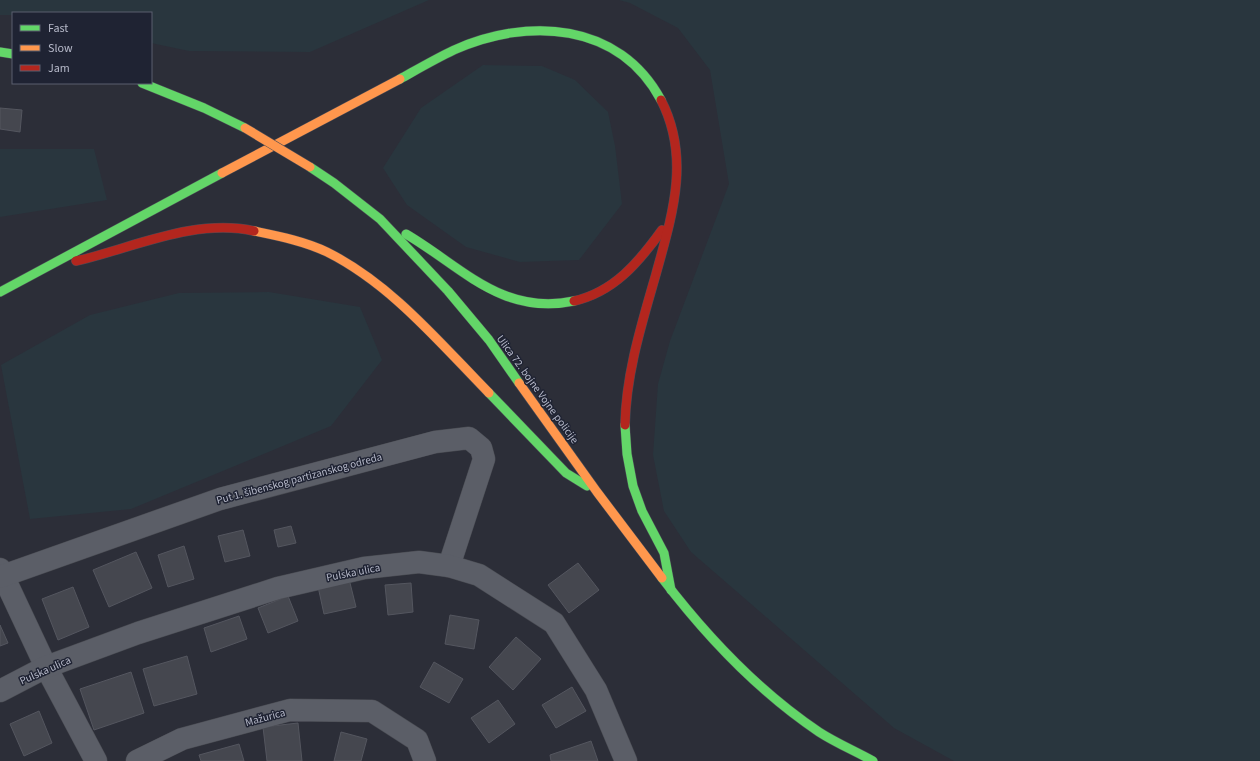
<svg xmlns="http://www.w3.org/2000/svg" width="1260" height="761" font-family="'Source Sans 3',sans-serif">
	<rect width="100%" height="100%" fill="#2c2e38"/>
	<!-- green -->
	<g fill="#29363e">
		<path d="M0 0H429L310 52 189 51 151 43V13H13V15H0Z"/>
		<path d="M619 0H1260V761H954L894 728 691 552 664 511 653 455 658 384 670 341 729 184 710 70 678 28 630 3Z"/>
		<path d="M483 65 542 66 575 80 608 112 615 146 622 204 579 260 520 262 466 247 407 205 383 168 421 108Z"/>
		<path d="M0 149H94L107 200 0 217Z"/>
		<path d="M269 292 360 307 382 360 331 426 131 509 30 519 1 365 90 315 179 293Z"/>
	</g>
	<!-- building -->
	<g fill="#45474f" stroke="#54565f">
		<path d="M0 108 22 110 20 132 0 129Z"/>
		<path d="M291 526 296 543 278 547 274 530Z"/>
		<path d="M243 530 250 556 225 562 218 536Z"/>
		<path d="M184 546 194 579 168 587 158 555Z"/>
		<path d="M136 552 152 588 109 607 93 570Z"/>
		<path d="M578 563 599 590 569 613 548 585Z"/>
		<path d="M348 575 356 607 324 614 317 582Z"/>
		<path d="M411 583 413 612 388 615 385 585Z"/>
		<path d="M73 587 89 627 58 640 42 599Z"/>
		<path d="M288 596 298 621 268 633 258 608Z"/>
		<path d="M450 615 479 620 474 649 445 644Z"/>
		<path d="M239 616 247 639 211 652 204 628Z"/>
		<path d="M0 625 8 643 0 646Z"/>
		<path d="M516 637 541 659 513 690 489 667Z"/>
		<path d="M187 656 197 694 154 706 143 669Z"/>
		<path d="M434 662 463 679 449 703 420 687Z"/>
		<path d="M131 672 144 713 94 730 80 689Z"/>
		<path d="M572 687 586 711 556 728 542 705Z"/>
		<path d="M498 700 515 724 489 743 471 718Z"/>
		<path d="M39 711 52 743 24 756 10 724Z"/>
		<path d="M298 723 302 761H267L263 727Z"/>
		<path d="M341 732 367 739 361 761H334Z"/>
		<path d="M591 741 598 761H551L550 755Z"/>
		<path d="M239 744 244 761H201L199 755Z"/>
	</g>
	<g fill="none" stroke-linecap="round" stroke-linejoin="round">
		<defs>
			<g id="street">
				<path d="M0 569 46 667 96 761"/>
				<path d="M0 577 220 499 435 442 469 438 481 448 484 459 449 566"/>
				<path d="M0 691 46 667 138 633 278 588 364 568 419 562 449 566 479 575 554 623 596 690 626 761"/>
				<path d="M137 761 182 739 290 710 372 711 417 740 425 761"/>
			</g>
			<g id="fast">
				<path d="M0 52 13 54"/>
				<path d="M400 79C418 69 435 59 454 50 528 17 619 22 661 100"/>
				<path d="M142 83 204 108 245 128"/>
				<path d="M310 167 334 183 380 219 448 291 489 340 519 383"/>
				<path d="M406 234C462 267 502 316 574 301"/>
				<path d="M0 292 222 173"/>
				<path d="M489 393 566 473 587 486"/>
				<path d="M625 425 627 454 633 486 642 511 664 553 671 590"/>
				<path d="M662 578C707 637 758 691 819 732 836 743 855 751 873 761"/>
			</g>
			<g id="slow">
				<path d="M222 173 400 79"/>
				<path d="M254 231C278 236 304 241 327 252 391 284 439 342 489 393"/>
				<path d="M519 383 597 492 662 578"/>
			</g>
			<g id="jam">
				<path d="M76 261C133 248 194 218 254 231"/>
				<path d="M574 301C614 292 639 262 662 230"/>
				<path d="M625 425C626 373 642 323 656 274 672 216 691 158 661 100"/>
			</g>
		</defs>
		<!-- street casing -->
		<use href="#street" stroke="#484a51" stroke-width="23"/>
		<!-- fast casing -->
		<use href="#fast" stroke="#4a4b55" stroke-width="10"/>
		<!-- slow casing -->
		<use href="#slow" stroke="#4a4b55" stroke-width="10"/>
		<!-- jam casing -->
		<use href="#jam" stroke="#4a4b55" stroke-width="10"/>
		<!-- street -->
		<use href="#street" stroke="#5b5e67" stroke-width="22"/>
		<!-- fast -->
		<use href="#fast" stroke="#63d668" stroke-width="9"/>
		<!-- slow -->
		<use href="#slow" stroke="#ff974d" stroke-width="9"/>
		<!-- jam -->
		<use href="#jam" stroke="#b3261e" stroke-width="9"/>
		<defs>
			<path id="slow-bridge" d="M245 128 310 167"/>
		</defs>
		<!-- slow-bridge casing -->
		<use href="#slow-bridge" stroke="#4a4b55" stroke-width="10" stroke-linecap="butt"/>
		<!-- slow-bridge -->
		<use href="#slow-bridge" stroke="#ff974d" stroke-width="9"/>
	</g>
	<g text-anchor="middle" stroke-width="3" stroke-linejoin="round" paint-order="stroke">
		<!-- street labels -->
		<g font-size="11" fill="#b6b9c9" stroke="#1f2333">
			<text transform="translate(538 389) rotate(54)" y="4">Ulica 72. bojne Vojne policije</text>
			<text transform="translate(299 478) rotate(-15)" y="4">Put 1. šibenskog partizanskog odreda</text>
			<text transform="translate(353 572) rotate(-11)" y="4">Pulska ulica</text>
			<text transform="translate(45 670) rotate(-24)" y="4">Pulska ulica</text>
			<text transform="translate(265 717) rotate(-15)" y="4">Mažurica</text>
		</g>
	</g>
	<!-- legend -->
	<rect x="12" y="12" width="140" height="72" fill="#1f2333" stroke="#5b5f6f"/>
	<rect x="20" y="25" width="20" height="6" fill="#63d668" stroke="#5b5f6f"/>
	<text x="48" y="32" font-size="12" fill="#b6b9c9">Fast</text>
	<rect x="20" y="45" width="20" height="6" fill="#ff974d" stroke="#5b5f6f"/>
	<text x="48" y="52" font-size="12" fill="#b6b9c9">Slow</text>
	<rect x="20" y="65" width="20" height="6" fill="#b3261e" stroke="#5b5f6f"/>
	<text x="48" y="72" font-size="12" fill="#b6b9c9">Jam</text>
</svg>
